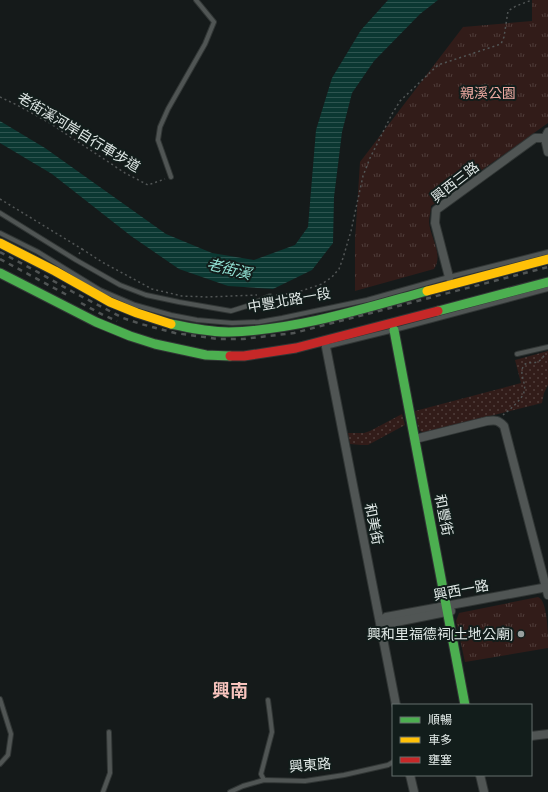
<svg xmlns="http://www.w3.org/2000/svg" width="548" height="792" font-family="'Sofia Sans Condensed','Noto Sans TC',sans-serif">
	<defs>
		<pattern id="grass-dots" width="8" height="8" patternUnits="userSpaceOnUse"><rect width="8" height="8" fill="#321c19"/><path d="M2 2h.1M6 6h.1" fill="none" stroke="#4f3d3a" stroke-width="1.8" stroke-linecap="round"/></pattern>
		<pattern id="park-tufts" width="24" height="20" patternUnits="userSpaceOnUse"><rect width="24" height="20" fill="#321c19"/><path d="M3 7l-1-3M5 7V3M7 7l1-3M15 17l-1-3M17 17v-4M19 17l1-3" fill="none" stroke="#4f3d3a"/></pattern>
		<pattern id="water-rules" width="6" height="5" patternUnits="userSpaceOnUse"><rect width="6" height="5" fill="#0b3832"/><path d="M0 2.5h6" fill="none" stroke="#2e5550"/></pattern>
	</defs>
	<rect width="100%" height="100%" fill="#151a1a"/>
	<!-- grass -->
	<g fill="url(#grass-dots)">
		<path d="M548 351V385L544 393 542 403 427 432H422L419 430 415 411 521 383 515 360Z"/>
		<path d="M402 414 405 425 368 445H361L350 444 348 433H364L370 431Z"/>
	</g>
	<!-- park -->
	<g fill="url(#park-tufts)">
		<path d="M532 0H548V123L431 206C431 211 429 217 429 222 430 237 444 255 434 269L355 291V240L360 162 463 27 532 21Z"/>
		<path d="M538 597C548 600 548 637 548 648L465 662 456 621 459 613Z"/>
	</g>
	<!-- water -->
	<path fill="url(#water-rules)" d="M388 0H438L420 14 374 61 352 93 342 132 334 197 333 243 312 270 273 289 228 286 179 269 131 236 52 174 0 143V121L45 148 166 234 212 253 254 260 295 245 308 227 316 130 332 78 361 30Z"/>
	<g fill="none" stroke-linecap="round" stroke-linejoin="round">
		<defs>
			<g id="lane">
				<path d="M171 177 158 140 160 127 168 109 205 44 214 22 196 0"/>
				<path d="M0 213 76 260 120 285 146 295 179 302 231 311 247 306 270 296"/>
				<path d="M0 233 38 252 100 290 135 305 171 315 197 320 232 323 259 322 282 318 367 300 449 277 548 252"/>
				<path d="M325 347 394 330 548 289"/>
				<path d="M517 354 548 347"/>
				<path d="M0 699 11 734 8 755 0 764"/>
				<path d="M264 780 261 774 272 732 270 715 268 700"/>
				<path d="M103 792 110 773 109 732"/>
				<path d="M230 792 243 786 264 780 305 781 344 775 388 765 393 762"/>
			</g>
			<g id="street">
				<path d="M548 132 545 138 548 152"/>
				<path d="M449 277 435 223 436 210 535 138H548"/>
				<path d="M326 347 396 705"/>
				<path d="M415 439 487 421C496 420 498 420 504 426L548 595"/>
				<path d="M380 621 386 617 548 587"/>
				<path d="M380 621 386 624 451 611"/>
				<path d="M531 736 548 734"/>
				<path d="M410 775 414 792"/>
				<path d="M480 775 484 792"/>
			</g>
			<g id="fast">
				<path d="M0 273 96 322 130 336 155 344 206 355 230 356"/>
				<path d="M438 311 548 282"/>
				<path d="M171 324C190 328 209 332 229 332 297 330 362 309 427 291"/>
				<path d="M394 330 465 705"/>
			</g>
			<g id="slow">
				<path d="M0 243 55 271 110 302 137 313 171 324"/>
				<path d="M427 291 548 259"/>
			</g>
			<path id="jam" d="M230 356H244L296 348 438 311"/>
		</defs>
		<!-- lane casing -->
		<use href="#lane" stroke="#313635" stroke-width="6"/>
		<!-- street casing -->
		<use href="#street" stroke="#313635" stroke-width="10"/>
		<!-- fast casing -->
		<use href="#fast" stroke="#313635" stroke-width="11"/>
		<!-- slow casing -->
		<use href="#slow" stroke="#313635" stroke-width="11"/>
		<!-- jam casing -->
		<use href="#jam" stroke="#313635" stroke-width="11"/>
		<!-- path -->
		<g stroke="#525656" stroke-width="1.5" stroke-dasharray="2 3" stroke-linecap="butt">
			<path d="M0 97 17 105 48 122 125 173 148 185 165 179"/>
			<path d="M0 199 82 249 79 254"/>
			<path d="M82 249 102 262 152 289 182 296 207 297 257 295"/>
			<path d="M276 295 295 293 322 284 332 277 339 269 343 258 351 231 363 176 370 158 392 114 400 101 438 65 501 44 504 37 508 11 516 6 532 0"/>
			<path d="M503 415C509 410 522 400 524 392 527 383 518 374 524 365 528 361 535 364 539 361 541 360 544 356 545 354"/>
		</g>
		<!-- lane -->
		<use href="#lane" stroke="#505554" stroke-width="4"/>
		<!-- street -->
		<use href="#street" stroke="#505554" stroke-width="8"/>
		<!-- fast -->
		<use href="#fast" stroke="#4caf50" stroke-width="9"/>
		<!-- slow -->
		<use href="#slow" stroke="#ffc107" stroke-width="9"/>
		<!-- jam -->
		<use href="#jam" stroke="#c62828" stroke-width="9"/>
		<!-- rail -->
		<g stroke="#505454" stroke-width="2.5" stroke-dasharray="5 5" stroke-linecap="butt">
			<path d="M0 252 34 270 73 292 123 318 141 324 175 333 218 339H243L294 333 548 267"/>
			<path d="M0 259 67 295"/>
			<path d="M81 303 103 315 117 321"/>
		</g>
	</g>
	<!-- markers -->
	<circle fill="#99a09f" stroke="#121d1b" stroke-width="1.5" cx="521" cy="634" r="4"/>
	<g text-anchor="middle" stroke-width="4" stroke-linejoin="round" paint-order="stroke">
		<!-- park labels -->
		<g font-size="14" fill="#eeaaa2" stroke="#121d1b">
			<text x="488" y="98">親溪公園</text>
		</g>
		<!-- street labels -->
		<g font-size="14" fill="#e0e8e6" stroke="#121d1b">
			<text transform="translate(79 132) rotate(31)" y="5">老街溪河岸自行車步道</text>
			<text transform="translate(455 182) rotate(-38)" y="5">興西三路</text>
			<text transform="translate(289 300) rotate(-10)" y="5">中豐北路一段</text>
			<text transform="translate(444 515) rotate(79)" y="5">和豐街</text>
			<text transform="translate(374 524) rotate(79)" y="5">和美街</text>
			<text transform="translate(461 590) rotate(-11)" y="5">興西一路</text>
			<text transform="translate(310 765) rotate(-5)" y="5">興東路</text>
		</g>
		<!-- poi labels -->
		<g font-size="14" fill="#e0e8e6" stroke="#121d1b" text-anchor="end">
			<text x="513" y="639">興和里福德祠(土地公廟)</text>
		</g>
		<!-- water labels -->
		<g font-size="15" font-style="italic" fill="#93e3d5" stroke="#121d1b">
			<text transform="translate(229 269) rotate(14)" y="5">老街溪</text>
		</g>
		<!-- district labels -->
		<g font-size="18" font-weight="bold" fill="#f8c5be" stroke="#121d1b">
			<text x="230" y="697">興南</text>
		</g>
	</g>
	<!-- legend -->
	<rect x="392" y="704" width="140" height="72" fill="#121d1b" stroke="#646e6c"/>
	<rect x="400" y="717" width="20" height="6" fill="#4caf50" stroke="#646e6c"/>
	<text x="428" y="724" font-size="12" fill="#e0e8e6">順暢</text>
	<rect x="400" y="737" width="20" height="6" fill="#ffc107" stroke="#646e6c"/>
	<text x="428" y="744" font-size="12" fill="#e0e8e6">車多</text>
	<rect x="400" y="757" width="20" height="6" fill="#c62828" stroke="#646e6c"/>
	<text x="428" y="764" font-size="12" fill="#e0e8e6">壅塞</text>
</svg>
